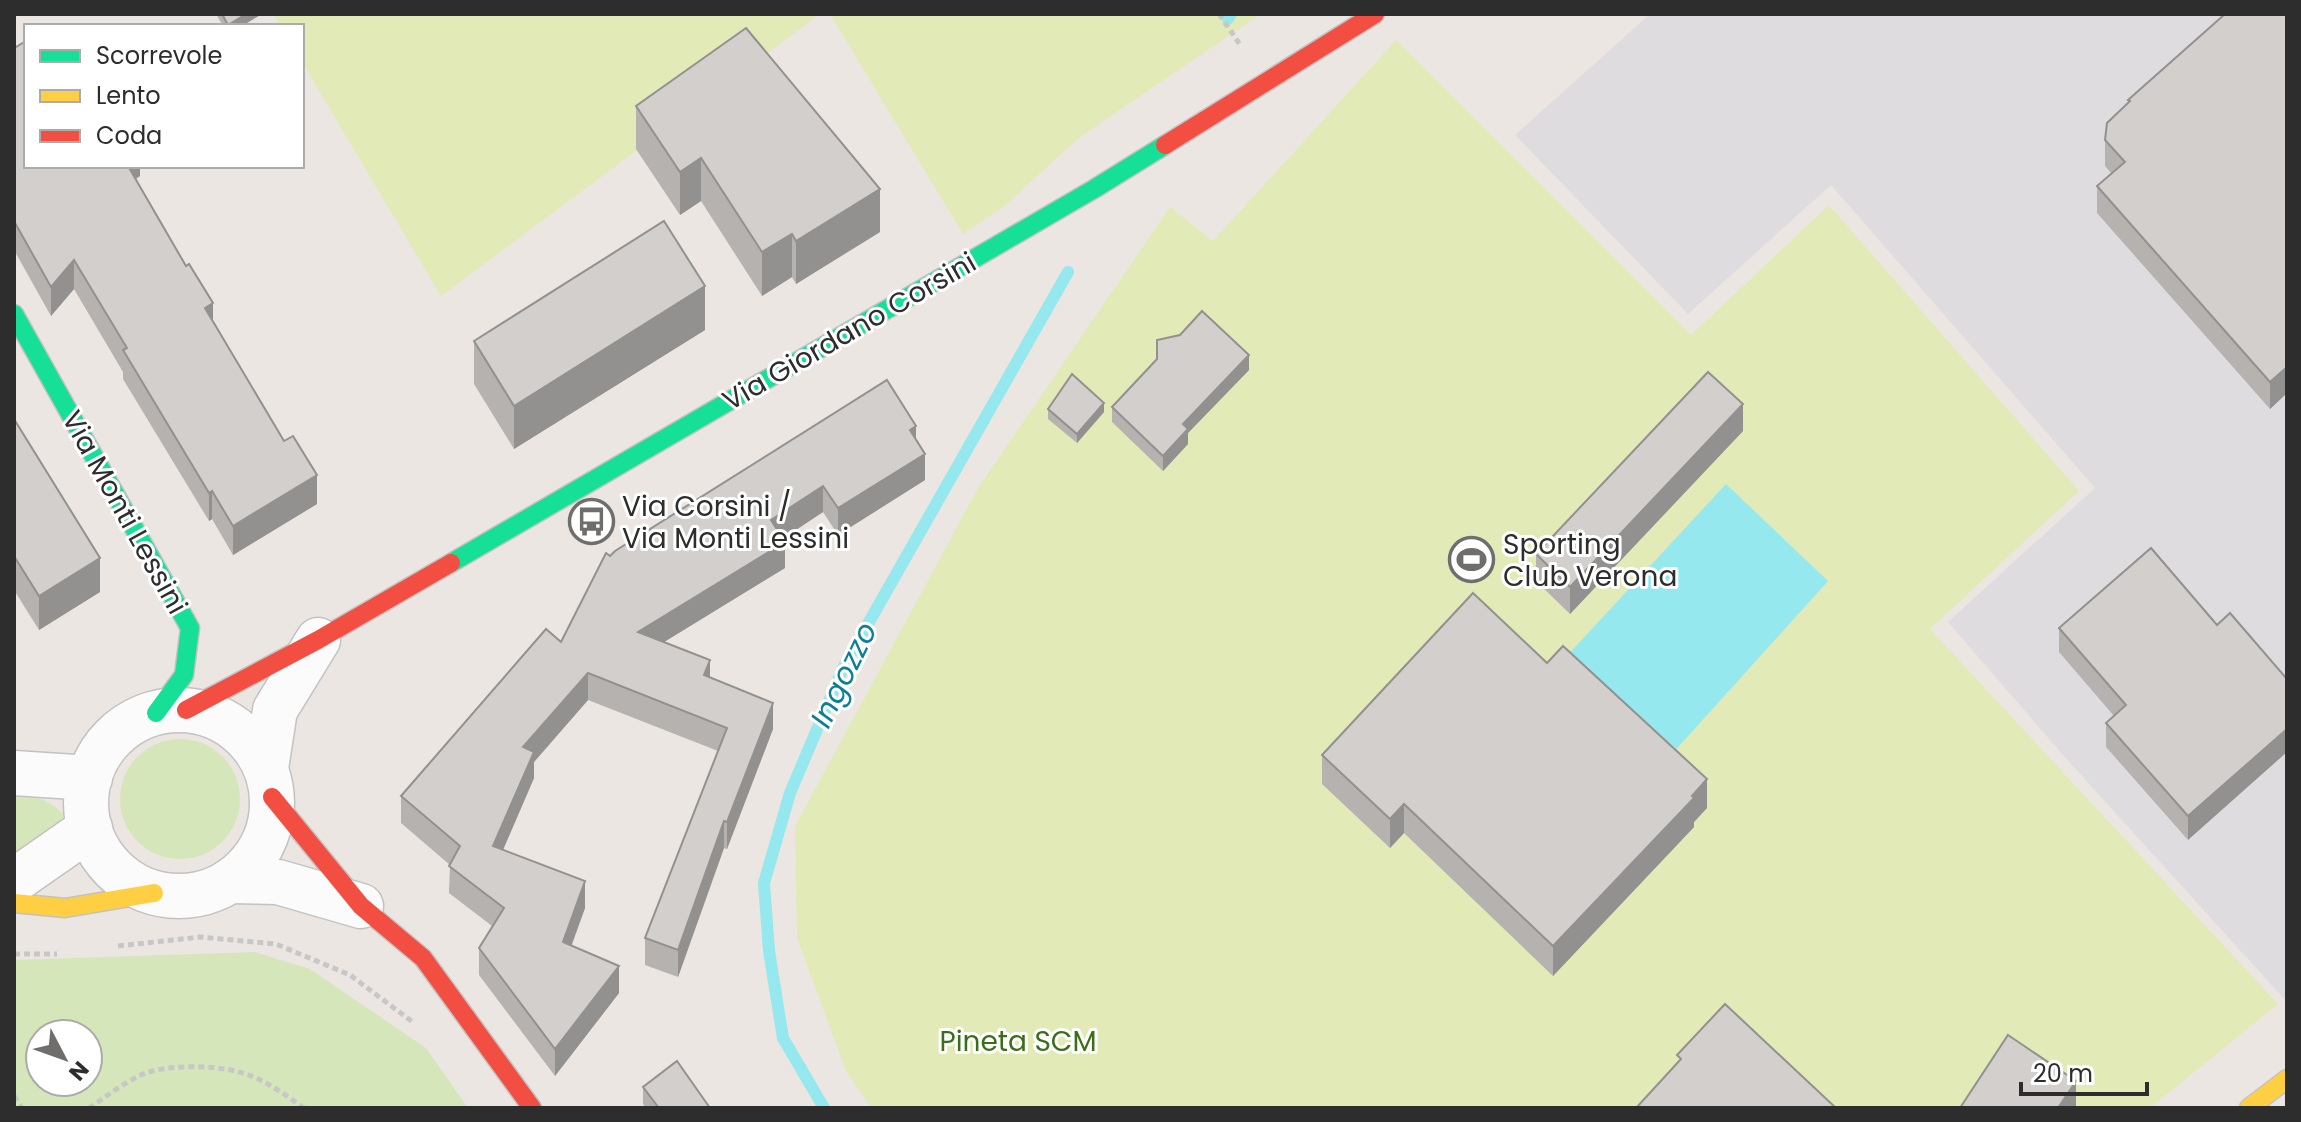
<svg xmlns="http://www.w3.org/2000/svg" width="2301" height="1122" font-family="Poppins,sans-serif">
	<rect width="100%" height="100%" fill="#ece6e2"/>
	<!-- industrial -->
	<path fill="#dedcde" d="M1650 14H2287V1002L2062 754 1948 622 2095 488 1831 185 1688 314 1515 135Z"/>
	<!-- green -->
	<g fill="#d5e7ba" fill-rule="evenodd">
		<circle cx="180" cy="799" r="60"/>
		<path d="M14 794C37 796 48 799 64 815L60 831 14 857Z"/>
		<path d="M255 952 310 969 426 1048 468 1108H14V960ZM88 1034V1082H40V1034Z"/>
	</g>
	<!-- pitch -->
	<g fill="#e2eab8">
		<path d="M273 14H820L441 296 302 62V26H281Z"/>
		<path d="M830 14H1261L1080 137 1002 208 963 234Z"/>
		<path d="M1396 40 1691 335 1829 205 2079 491 1930 629 2278 1004 2150 1108H871L846 1071 797 938 795 826 978 488 1170 207 1213 241Z"/>
	</g>
	<!-- water -->
	<path fill="#95e8ee" d="M1726 484 1828 581 1671 755 1564 659Z"/>
	<g fill="none" stroke-linecap="round" stroke-linejoin="round">
		<!-- stream -->
		<g stroke="#95e8ee" stroke-width="12">
			<path d="M1228 19 1231 14"/>
			<path d="M824 1108 783 1038 769 951 764 883 790 793 844 666 1068 272"/>
		</g>
		<defs>
			<g id="street">
				<circle cx="179" cy="803" r="93"/>
				<path d="M266 768 275 710 318 640"/>
				<path d="M14 773 90 778"/>
				<path d="M14 881 90 828"/>
				<path d="M230 881 278 882 361 906"/>
			</g>
			<g id="fast">
				<path d="M14 314 190 628 184 675 156 713"/>
				<path d="M451 563 1094 189 1165 145"/>
			</g>
			<g id="slow">
				<path d="M14 903 65 908 154 893"/>
				<path d="M2249 1108 2287 1079"/>
			</g>
			<g id="jam">
				<path d="M1165 145 1375 14"/>
				<path d="M186 710 318 640 451 563"/>
				<path d="M272 797 361 906 423 958 532 1108"/>
			</g>
		</defs>
		<!-- street casing -->
		<use href="#street" stroke="#c3c2c2" stroke-width="47"/>
		<!-- fast casing -->
		<use href="#fast" stroke="#c3c2c2" stroke-width="21"/>
		<!-- slow casing -->
		<use href="#slow" stroke="#c3c2c2" stroke-width="21"/>
		<!-- jam casing -->
		<use href="#jam" stroke="#c3c2c2" stroke-width="21"/>
		<!-- path -->
		<g stroke="#c8c7c7" stroke-width="5" stroke-dasharray="6 4" stroke-linecap="butt">
			<path d="M1219 14 1241 46"/>
			<path d="M118 946 200 937 276 944 350 975 414 1023"/>
			<path d="M14 954H57"/>
			<path d="M14 1096 22 1108"/>
			<path d="M89 1108C106 1097 123 1083 141 1075 164 1064 215 1065 239 1072 263 1078 284 1094 304 1108"/>
		</g>
		<!-- street -->
		<use href="#street" stroke="#fcfbfb" stroke-width="44"/>
		<!-- fast -->
		<use href="#fast" stroke="#16e098" stroke-width="18"/>
		<!-- slow -->
		<use href="#slow" stroke="#ffcf43" stroke-width="18"/>
		<!-- jam -->
		<use href="#jam" stroke="#f24e42" stroke-width="18"/>
	</g>
	<!-- wall -->
	<g fill="#b5b2af">
		<path d="M216 14H262L242 26H223Z"/>
		<path d="M2287 14V393L2270 409 2097 213V186L2111 173 2105 166V140L2128 103V100Z"/>
		<path d="M14 44 140 166V176L136 179 213 322 317 504 233 555 212 519 209 521 123 379V372L74 289 51 316 14 250Z"/>
		<path d="M636 106 880 232 796 284 792 277 762 296 701 201 680 215 636 149Z"/>
		<path d="M705 330 514 449 474 384V341Z"/>
		<path d="M1249 370 1188 433V444L1163 471 1112 422V407Z"/>
		<path d="M1048 409 1104 412 1077 443 1048 419Z"/>
		<path d="M14 419 100 592 39 630 14 590Z"/>
		<path d="M1743 431 1570 614 1536 581V554Z"/>
		<path d="M916 440 925 480 838 535 823 512 783 539 785 568 664 642 773 729 727 849 724 848 678 977 645 965V938L718 751 588 700 534 762V778L503 850 585 908 571 946 619 993 555 1076 479 975V948L492 926 449 893 450 865 401 823V796L561 642 610 556Z"/>
		<path d="M2217 625 2188 840 2106 747V723L2114 716 2059 652V628Z"/>
		<path d="M1547 663 1707 808 1694 822V827L1553 976 1404 833 1390 848 1322 784V755Z"/>
		<path d="M643 1087 710 1108H646L643 1104Z"/>
	</g>
	<!-- shaded-wall -->
	<g fill="#93918f">
		<path d="M246 14H262L242 26H228V25Z"/>
		<path d="M701 158V201L680 215V172Z"/>
		<path d="M123 166H140V176L123 186Z"/>
		<path d="M880 189V232L796 284V241Z"/>
		<path d="M792 234V277L762 296V252Z"/>
		<path d="M74 260V289L51 316V287Z"/>
		<path d="M705 286V330L514 449V406Z"/>
		<path d="M213 303V332L205 308Z"/>
		<path d="M1249 355V370L1188 433V444L1163 471V456L1183 424Z"/>
		<path d="M2287 367V393L2270 409V382Z"/>
		<path d="M1104 403V412L1077 443V434Z"/>
		<path d="M1743 404V431L1570 614V587Z"/>
		<path d="M916 426V453L910 430Z"/>
		<path d="M925 454V480L838 535V508Z"/>
		<path d="M317 475V504L233 555V526Z"/>
		<path d="M823 486V512L771 546V520Z"/>
		<path d="M212 491V519L209 521V493Z"/>
		<path d="M785 542V568L638 658V632Z"/>
		<path d="M100 558V592L39 630V596Z"/>
		<path d="M710 660V687L704 675Z"/>
		<path d="M588 673V700L534 762V778L493 873V846L523 747Z"/>
		<path d="M773 703V729L727 849V822Z"/>
		<path d="M2287 729V752L2188 840V816Z"/>
		<path d="M1707 779V808L1694 822V827L1553 976V946Z"/>
		<path d="M1404 804V833L1390 848V819Z"/>
		<path d="M724 821V848L678 977V950Z"/>
		<path d="M585 881V908L563 969V942Z"/>
		<path d="M619 966V993L555 1076V1049Z"/>
		<path d="M2076 1081V1108H2058Z"/>
	</g>
	<!-- building -->
	<g fill="#d2cfcc" stroke="#93918f" stroke-width="2">
		<path d="M222 14H246L228 25Z"/>
		<path d="M2225 14H2287V367L2270 382 2097 186 2125 162 2105 140 2107 123 2130 101 2128 100Z"/>
		<path d="M746 28 880 189 796 241 792 234 762 252 701 158 680 172 636 106Z"/>
		<path d="M26 41V166H128L186 266 189 264 213 303 205 308 284 441 293 436 317 475 233 526 212 491 209 493 123 350 127 348 74 260 51 287 14 221V44L16 47Z"/>
		<path d="M664 221 705 286 514 406 474 341Z"/>
		<path d="M1202 311 1249 355 1183 424 1188 429 1163 456 1112 407 1157 359V340L1180 335Z"/>
		<path d="M1708 372 1743 404 1570 587 1536 554Z"/>
		<path d="M1072 374 1104 403 1077 434 1048 409Z"/>
		<path d="M887 380 916 426 910 430 925 454 838 508 823 486 771 520 785 542 638 632 710 660 704 675 773 703 727 822 724 821 678 950 645 938 727 728 588 673 523 747 534 752 493 846 585 881 563 942 619 966 555 1049 479 948 504 908 449 866 460 846 401 796 546 629 561 642 606 553 610 556 615 551Z"/>
		<path d="M14 419 100 558 39 596 14 556Z"/>
		<path d="M2151 548 2217 625 2230 613 2287 679V729L2188 816 2106 723 2126 705 2059 628Z"/>
		<path d="M1473 593 1547 663 1563 646 1707 779 1692 796 1694 798 1553 946 1404 804 1390 819 1322 755Z"/>
		<path d="M1725 1004 1836 1108H1636L1681 1059 1677 1055Z"/>
		<path d="M2008 1035 2076 1081 2058 1108H1960Z"/>
		<path d="M677 1061 710 1108H659L643 1087Z"/>
	</g>
	<!-- icons -->
	<defs>
		<symbol id="bus-ring" viewBox="-11 -11 22 22"><circle r="9.5" fill="#fff" stroke="#706e6c" stroke-width="1.5"/><path d="M-5-6H5V4H4V6H2V4H-2V6H-4V4H-5ZM-3.5-4V0h7V-4ZM-3.5 1.2v1.5H-2V1.2ZM2 1.2v1.5H3.5V1.2Z" fill="#706e6c"/></symbol>
		<symbol id="stadium-ring" viewBox="-11 -11 22 22"><circle r="9.5" fill="#fff" stroke="#706e6c" stroke-width="1.5"/><path d="M0-5a6.5 5 0 1 0 0 10a6.5 5 0 1 0 0-10ZM-3.5-1.8h7v3.6h-7Z" fill="#706e6c"/></symbol>
	</defs>
	<g fill-rule="evenodd">
		<use href="#bus-ring" x="566" y="496" width="51" height="51"/>
		<use href="#stadium-ring" x="1446" y="534" width="51" height="51"/>
	</g>
	<g text-anchor="middle" stroke-width="6" stroke-linejoin="round" paint-order="stroke">
		<!-- street labels -->
		<g font-size="28" fill="#2d2d2d" stroke="#fff">
			<text transform="translate(849 331) rotate(-30)" y="10">Via Giordano Corsini</text>
			<text transform="translate(125 512) rotate(61)" y="10">Via Monti Lessini</text>
		</g>
		<!-- poi labels -->
		<g font-size="28" fill="#2d2d2d" stroke="#fff" text-anchor="start">
			<text x="622" y="516">Via Corsini /<tspan x="622" dy="32">Via Monti Lessini</tspan></text>
			<text x="1503" y="554">Sporting<tspan x="1503" dy="32">Club Verona</tspan></text>
		</g>
		<!-- park labels -->
		<g font-size="28" fill="#3a6f18" stroke="#fff">
			<text x="1018" y="1051">Pineta SCM</text>
		</g>
		<!-- water labels -->
		<g font-size="30" font-style="italic" fill="#0a8096" stroke="#fff">
			<text transform="translate(844 675) rotate(-64)" y="10">Ingozzo</text>
		</g>
	</g>
	<!-- border -->
	<rect width="2301" height="1122" fill="none" stroke="#2d2d2d" stroke-width="32"/>
	<!-- legend -->
	<rect x="24" y="24" width="280" height="144" fill="#ffffff" stroke="#ababab" stroke-width="2"/>
	<rect x="40" y="50" width="40" height="12" fill="#16e098" stroke="#ababab" stroke-width="2"/>
	<text x="96" y="64" font-size="24" fill="#2d2d2d">Scorrevole</text>
	<rect x="40" y="90" width="40" height="12" fill="#ffcf43" stroke="#ababab" stroke-width="2"/>
	<text x="96" y="104" font-size="24" fill="#2d2d2d">Lento</text>
	<rect x="40" y="130" width="40" height="12" fill="#f24e42" stroke="#ababab" stroke-width="2"/>
	<text x="96" y="144" font-size="24" fill="#2d2d2d">Coda</text>
	<!-- north arrow -->
	<g transform="translate(64 1058) rotate(131)"><circle r="38" fill="#ffffff" stroke="#ababab" stroke-width="2"/>
	<path d="M0-6L14 30L0 20L-14 30Z" fill="#706e6c"/>
	<text y="-12" font-size="22" font-weight="bold" text-anchor="middle" fill="#2d2d2d">N</text>
	</g>
	<!-- scale -->
	<path d="M2021 1082v12h126v-12" fill="none" stroke="#2d2d2d" stroke-width="4"/>
	<text x="2033" y="1082" font-size="24" fill="#2d2d2d" stroke="#ffffff" stroke-width="6" paint-order="stroke">20 m</text>
</svg>
